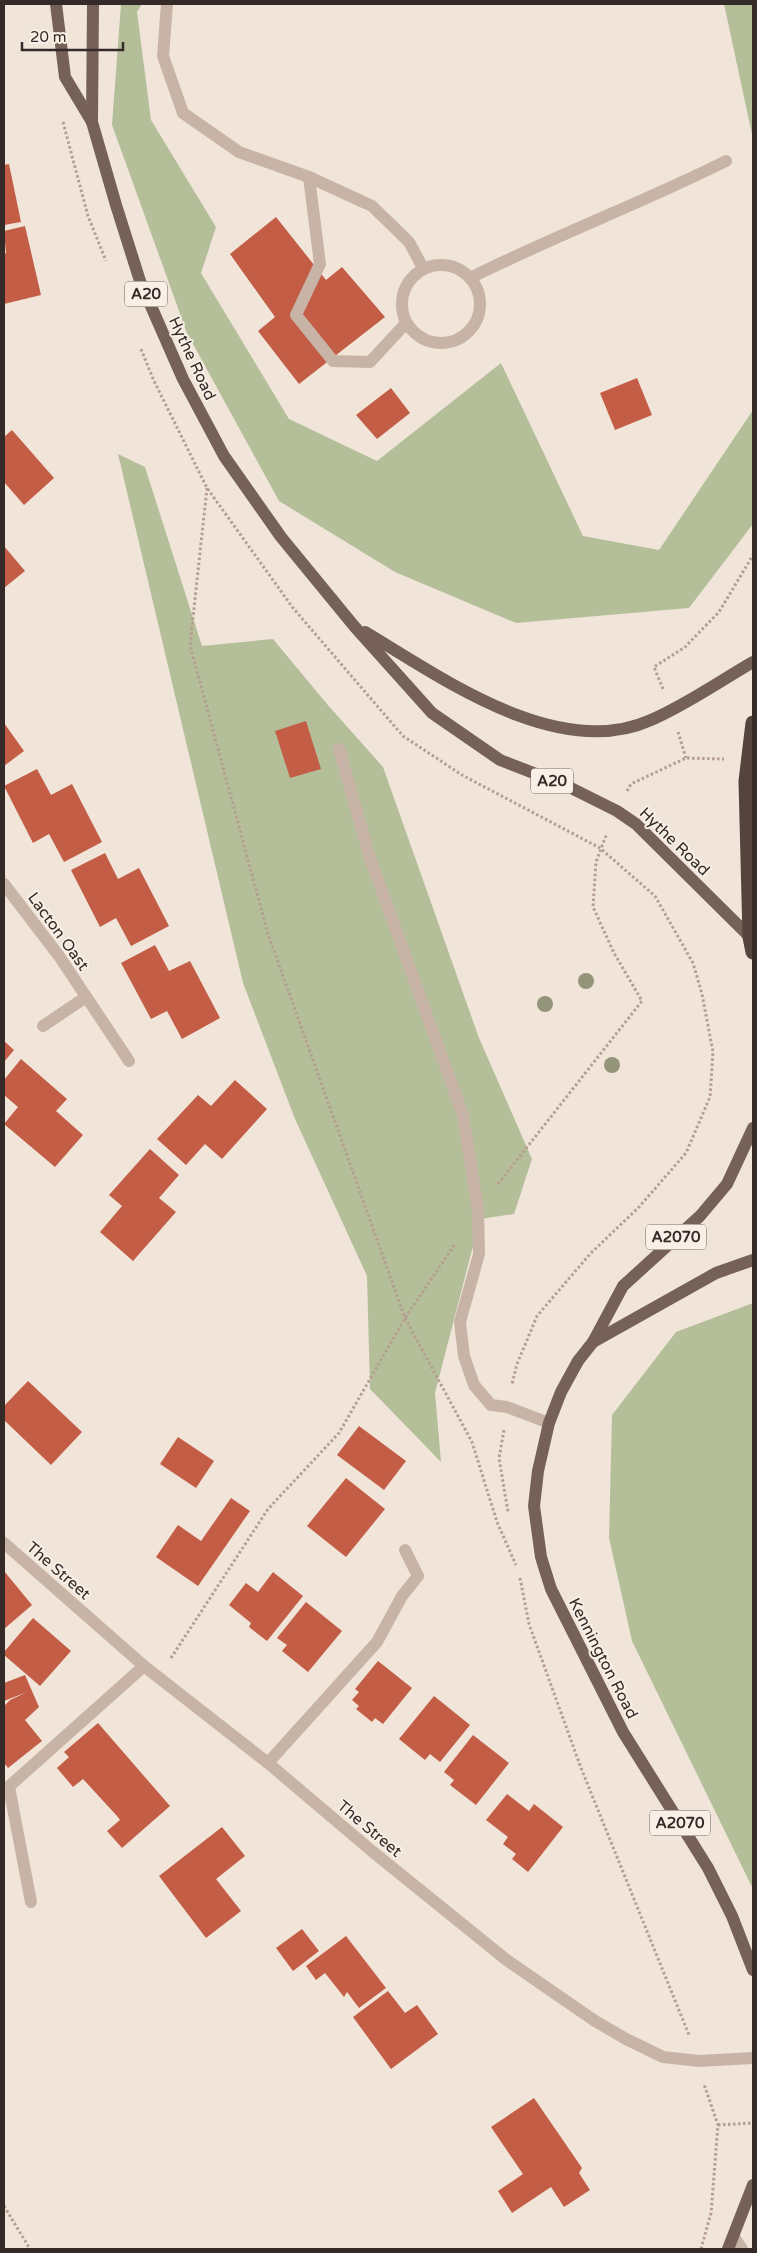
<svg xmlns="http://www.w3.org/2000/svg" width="757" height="2253" font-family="'Varela Round',sans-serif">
	<rect width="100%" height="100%" fill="#f1e5da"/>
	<!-- green -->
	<g fill="#b4bf9a">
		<path d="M121 4H142L137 12 151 120 216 227 201 273 289 419 377 461 501 363 583 536 659 550 753 410V524L689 608 516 623 395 572 279 501 187 333 112 125Z"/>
		<path d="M724 4H753V139Z"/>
		<path d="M118 454 145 467 202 646 273 639 327 704 383 767 479 1038 532 1159 514 1214 480 1219 435 1393 441 1462 370 1389 367 1276 295 1119 243 983Z"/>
		<path d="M753 1303V1889L632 1641 609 1538 612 1415 676 1332Z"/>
	</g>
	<!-- building -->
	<g fill="#c35d45">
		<path d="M9 164 21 222 4 225V165Z"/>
		<path d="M276 217 326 280 342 267 385 317 299 384 258 331 275 317 230 254Z"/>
		<path d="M25 226 41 295 4 304V254L6 253 4 231Z"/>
		<path d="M637 378 652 415 615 430 600 393Z"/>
		<path d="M391 388 410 413 377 439 356 415Z"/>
		<path d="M12 430 54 478 24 505 4 482V437Z"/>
		<path d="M4 546 25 571 4 588Z"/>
		<path d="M306 721 321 769 290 778 275 731Z"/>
		<path d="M4 723 24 751 4 766Z"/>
		<path d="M37 769 51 795 72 784 102 842 64 862 49 834 33 843 4 786Z"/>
		<path d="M105 853 118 879 139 868 169 926 131 946 116 918 100 927 71 870Z"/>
		<path d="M155 945 169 971 190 961 220 1018 182 1039 167 1011 151 1019 121 963Z"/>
		<path d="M4 1041 14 1050 4 1062Z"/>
		<path d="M21 1059 67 1099 56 1111 83 1135 55 1167 4 1124 18 1107 4 1095V1080Z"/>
		<path d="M235 1080 267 1109 222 1159 205 1144 186 1165 157 1139 198 1095 211 1106Z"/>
		<path d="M150 1149 179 1175 159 1198 176 1212 133 1261 100 1232 122 1206 109 1195Z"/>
		<path d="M28 1381 82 1432 51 1465 4 1420V1406Z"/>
		<path d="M359 1426 406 1461 384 1490 337 1455Z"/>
		<path d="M178 1437 214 1461 196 1488 160 1464Z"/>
		<path d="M346 1478 385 1509 346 1557 307 1526Z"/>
		<path d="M231 1498 250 1511 198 1586 156 1557 178 1525 201 1541Z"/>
		<path d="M4 1571 32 1605 4 1629Z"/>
		<path d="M273 1572 303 1596 267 1641 249 1627 251 1623 229 1605 246 1583 258 1592Z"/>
		<path d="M306 1602 342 1631 308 1672 282 1651 287 1645 277 1638Z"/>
		<path d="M33 1618 71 1651 40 1686 4 1655V1652Z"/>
		<path d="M378 1661 412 1688 383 1724 375 1718 372 1722 356 1709 359 1706 352 1700 359 1692 355 1689Z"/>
		<path d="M25 1675 39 1707 25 1720 42 1741 8 1768 4 1763V1706L10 1700 27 1692 4 1701V1683Z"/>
		<path d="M434 1696 470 1725 440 1762 430 1754 425 1760 399 1739Z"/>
		<path d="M98 1723 170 1806 122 1848 107 1831 120 1820 117 1816 83 1779 73 1787 57 1768 69 1757 64 1752Z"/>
		<path d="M473 1735 509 1763 476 1805 450 1785 454 1780 444 1772Z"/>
		<path d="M507 1794 529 1811 534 1804 563 1827 528 1872 512 1859 516 1854 503 1844 508 1837 486 1820Z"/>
		<path d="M222 1827 245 1856 216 1879 241 1911 206 1938 159 1876Z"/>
		<path d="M302 1929 319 1951 293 1971 276 1948Z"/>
		<path d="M346 1936 386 1988 359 2008 347 1992 344 1997 325 1973 316 1980 306 1966Z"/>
		<path d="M388 1991 405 2013 417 2005 438 2034 391 2069 353 2017Z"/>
		<path d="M534 2098 582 2168 579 2173 590 2190 564 2207 551 2187 512 2213 498 2191 523 2174 491 2127Z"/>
	</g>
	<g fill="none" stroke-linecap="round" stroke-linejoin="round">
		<!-- path -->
		<g stroke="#b49e90" stroke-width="3" stroke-dasharray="2.5 2.5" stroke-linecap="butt">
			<path d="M63 122 88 216 106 261"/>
			<path d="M141 349 154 381 207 488 293 608 403 736 462 775 600 848 655 896 693 963 702 994 713 1052 710 1097 686 1153 639 1207 590 1254 537 1316 517 1364 512 1384"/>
			<path d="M207 488 190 645 268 934 405 1318 472 1442 497 1522 516 1565"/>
			<path d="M663 689 654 667 685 647 719 612 753 555"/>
			<path d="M678 732 686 758"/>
			<path d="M627 791 631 784 686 758 724 759"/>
			<path d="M498 1184 642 1001 614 953 593 907 596 862 607 833"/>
			<path d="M504 1430 499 1458 508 1512"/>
			<path d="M520 1578 529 1624 581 1768 689 2035"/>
			<path d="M171 1658 268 1509 339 1433 405 1318 455 1244"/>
			<path d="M718 2125 753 2123"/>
			<path d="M4 2206 30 2249"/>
			<path d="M701 2249 711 2213 718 2125 704 2084"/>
		</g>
		<!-- lane -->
		<g stroke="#c8b4a6" stroke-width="12">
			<path d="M167 4 163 56 183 113 239 152 309 177 372 206 409 242 423 268"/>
			<path d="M309 177 320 264 296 315 333 361 370 362 406 323"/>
			<circle cx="441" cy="304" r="39"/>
			<path d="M470 278C554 236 642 203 726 161"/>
			<path d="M339 749 370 858 463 1115 478 1210 479 1254 460 1322 464 1356 474 1385 491 1405 507 1407 549 1423"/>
			<path d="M268 1763 377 1642 402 1596 418 1576 405 1550"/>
			<path d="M9 1787 31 1902"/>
			<path d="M4 1791 144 1666"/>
			<path d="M734 2237 742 2249"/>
		</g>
		<!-- street -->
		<g stroke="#c8b4a6" stroke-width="12">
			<path d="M4 884 59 956 129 1061"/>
			<path d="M43 1026 86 997"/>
			<path d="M4 1543 144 1666 268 1763 373 1852 508 1961 595 2021 626 2039 663 2057 699 2061 753 2058"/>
		</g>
		<!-- primary -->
		<g stroke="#766158" stroke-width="12">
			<path d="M56 4 65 77 92 122"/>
			<path d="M93 4 92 122 116 205 140 281 183 379 224 456 281 537 354 626 432 713 500 760 567 786 617 811 636 824 750 937"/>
			<path d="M365 632C442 678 558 762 651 720 686 705 720 681 753 662"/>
			<path d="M753 1128 727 1184 700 1216 623 1286 593 1342 578 1361 561 1392 549 1423 538 1471 534 1506 541 1557 551 1589 623 1732 708 1868 732 1916 753 1970"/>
			<path d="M593 1342 716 1273 753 1260"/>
			<path d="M728 2249 753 2185"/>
		</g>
		<!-- highway -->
		<path stroke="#55443e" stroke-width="15" d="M753 723 746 781 750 937 753 952"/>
	</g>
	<!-- trees -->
	<g fill="#93947a">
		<circle cx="586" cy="981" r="8"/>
		<circle cx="545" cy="1004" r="8"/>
		<circle cx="612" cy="1065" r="8"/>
	</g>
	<g text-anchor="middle" stroke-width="4" stroke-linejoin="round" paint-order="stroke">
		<!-- shield labels -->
		<g fill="#f8efe6" stroke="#6f6560" stroke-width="1">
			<rect x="125" y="281.5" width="42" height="25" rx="4"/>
			<rect x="531" y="768.5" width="42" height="25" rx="4"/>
			<rect x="646" y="1224.5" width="60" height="25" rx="4"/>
			<rect x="650" y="1810.5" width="60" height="25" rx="4"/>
		</g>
		<g font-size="15" font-weight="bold" fill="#342a27">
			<text x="146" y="299">A20</text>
			<text x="552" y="786">A20</text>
			<text x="676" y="1242">A2070</text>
			<text x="680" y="1828">A2070</text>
		</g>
		<!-- street labels -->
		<g font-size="16" fill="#342a27" stroke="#f8efe6">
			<text transform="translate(193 358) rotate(65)" y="6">Hythe Road</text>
			<text transform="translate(675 841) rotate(44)" y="6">Hythe Road</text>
			<text transform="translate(59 931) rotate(54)" y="6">Lacton Oast</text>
			<text transform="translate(59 1570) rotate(41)" y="6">The Street</text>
			<text transform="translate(604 1658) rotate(63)" y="6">Kennington Road</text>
			<text transform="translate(370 1828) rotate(40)" y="6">The Street</text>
		</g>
	</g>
	<!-- border -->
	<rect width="757" height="2253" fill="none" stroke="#342a27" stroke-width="10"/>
	<!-- scale -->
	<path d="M22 42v8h101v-8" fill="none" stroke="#342a27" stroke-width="2.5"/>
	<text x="30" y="42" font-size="15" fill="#342a27" stroke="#f8efe6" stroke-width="4" paint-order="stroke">20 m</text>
</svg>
